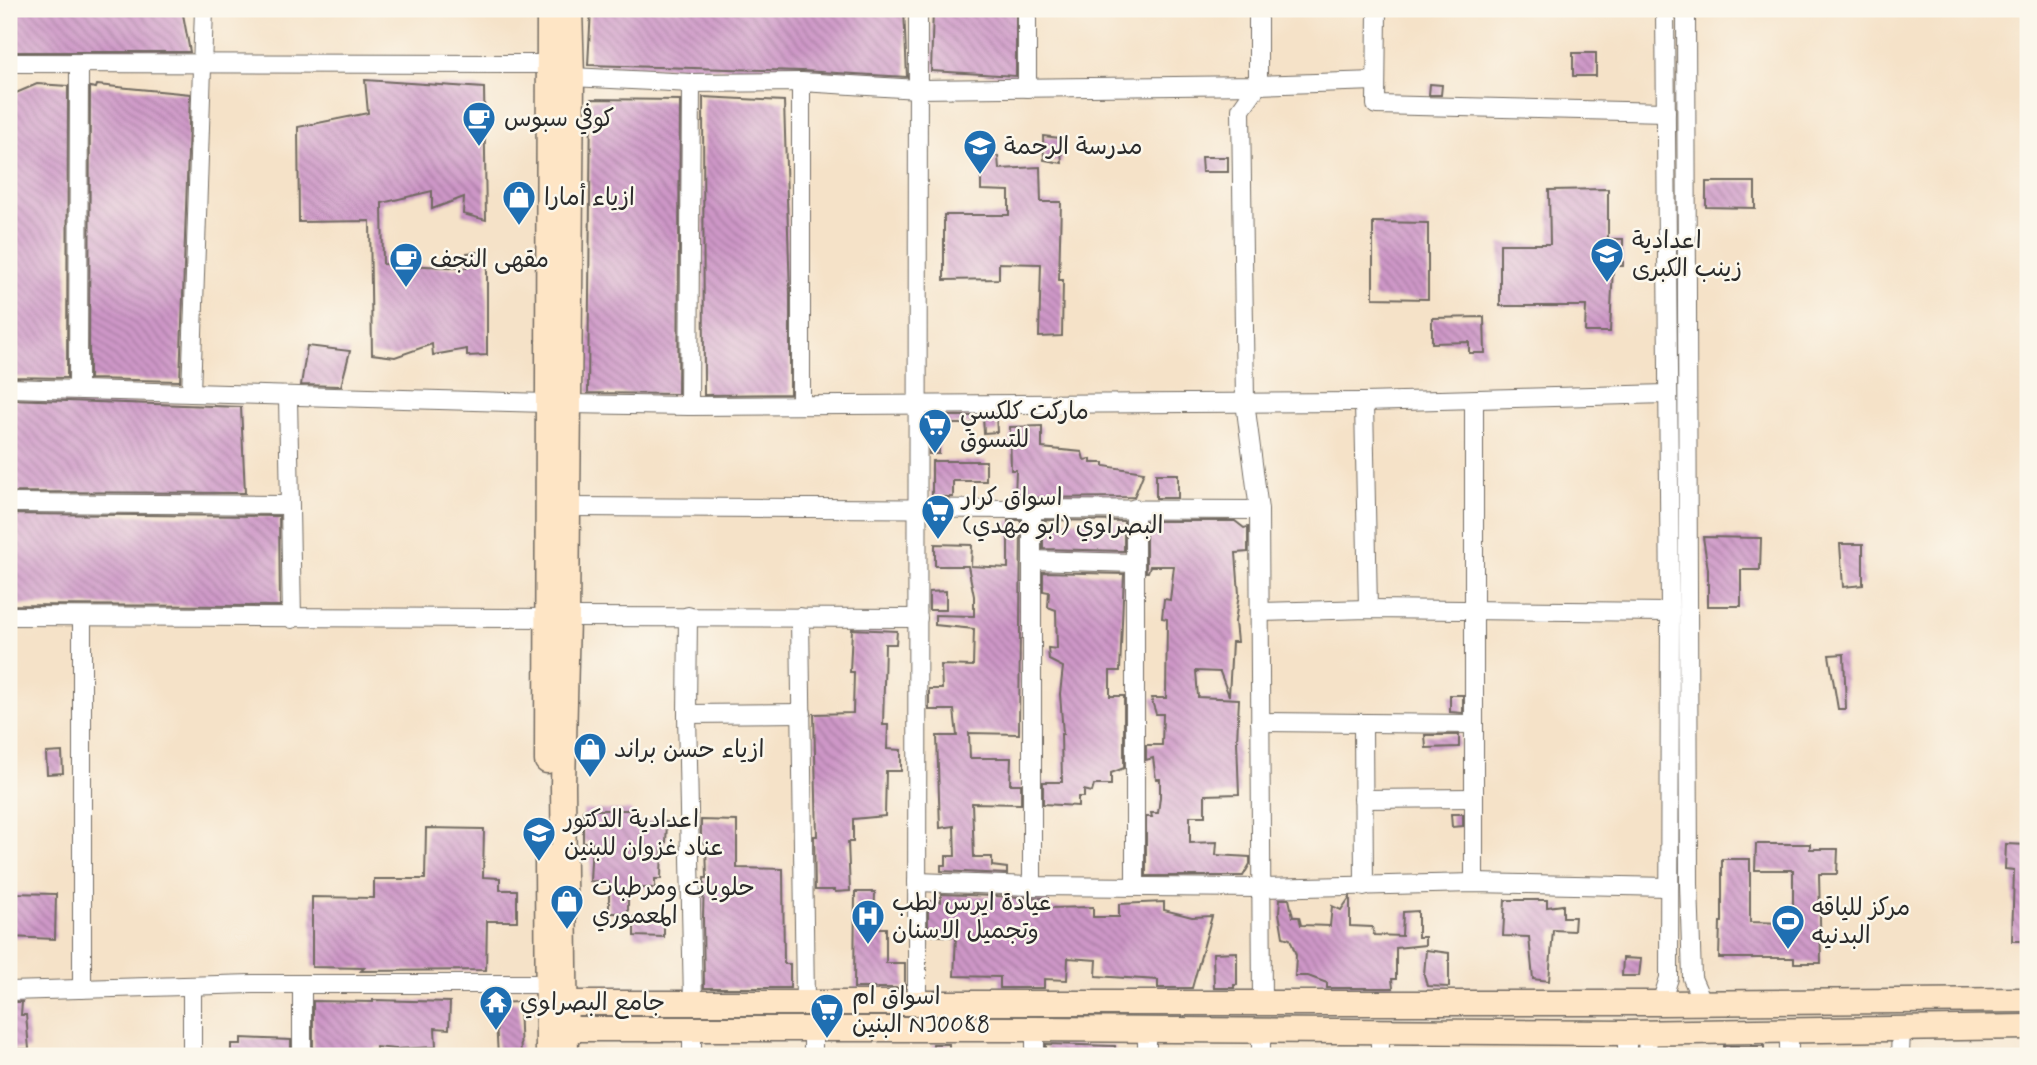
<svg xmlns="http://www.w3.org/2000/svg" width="2037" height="1065" font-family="Mynerve,'Playpen Sans Arabic',sans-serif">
	<defs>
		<pattern id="building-back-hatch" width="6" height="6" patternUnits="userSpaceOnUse" patternTransform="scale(1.75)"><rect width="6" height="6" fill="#ce97c7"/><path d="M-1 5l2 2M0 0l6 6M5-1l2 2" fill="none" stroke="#a77ba2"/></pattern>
	</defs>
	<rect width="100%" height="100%" fill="#fbf7ec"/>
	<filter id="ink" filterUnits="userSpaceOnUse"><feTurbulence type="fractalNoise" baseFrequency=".0143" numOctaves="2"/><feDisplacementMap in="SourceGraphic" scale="14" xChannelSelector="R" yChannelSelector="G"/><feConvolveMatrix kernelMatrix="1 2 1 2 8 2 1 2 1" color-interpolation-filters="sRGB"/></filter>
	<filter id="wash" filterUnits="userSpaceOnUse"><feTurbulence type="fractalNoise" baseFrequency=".00686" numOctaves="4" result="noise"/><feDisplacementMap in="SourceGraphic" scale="28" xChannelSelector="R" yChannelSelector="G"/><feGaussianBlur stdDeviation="1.57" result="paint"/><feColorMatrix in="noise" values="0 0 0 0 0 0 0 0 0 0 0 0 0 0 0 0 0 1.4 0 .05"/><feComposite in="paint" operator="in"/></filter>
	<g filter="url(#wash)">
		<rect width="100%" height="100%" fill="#f5e2c8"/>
		<g id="blocks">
			<!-- building -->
			<g fill="url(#building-back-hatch)">
				<path d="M9 9H182L190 52H9Z"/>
				<path d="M591 9H904L907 77 802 71 588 65Z"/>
				<path d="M933 9H1016V76L931 71Z"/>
				<rect x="1573" y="53" width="23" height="23"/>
				<path d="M365 80 484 88 486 220 463 214 464 197 432 209V191L382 203 383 264 467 268V253L487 251V355L467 356V349L433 355 432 344 395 357 372 354 370 221 299 222 298 127 368 113Z"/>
				<path d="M37 84 68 86 67 378 9 377V96Z"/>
				<path d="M1430 84 1442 85 1441 95H1429Z"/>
				<path d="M97 85 190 94 180 381 89 379 90 87 96 88Z"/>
				<path d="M703 97 784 101 790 295V394L704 395Z"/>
				<path d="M591 99 680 100 678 394 588 393Z"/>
				<path d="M1043 136 1060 138 1062 163 1044 160Z"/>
				<path d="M981 156H998L999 169 1040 167 1041 202H1061L1059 280H1063L1062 336 1039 337 1041 264 999 263V279L944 280V215H1009V191L981 190Z"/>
				<path d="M1201 157H1228V172H1202Z"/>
				<path d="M1706 182H1755V208L1706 207Z"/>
				<path d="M1608 189V239H1623V266H1613L1610 332H1585L1586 306H1500V244H1550L1549 190Z"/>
				<path d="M1373 222 1428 223V299L1373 298Z"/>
				<path d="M1484 317 1485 353H1469V342L1432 343V318Z"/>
				<path d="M307 346 350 351 341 386 301 385Z"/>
				<path d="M9 399 241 407 245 493 9 492Z"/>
				<path d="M929 416H973V424H948L947 435H939V454H929Z"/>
				<path d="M983 416H996L997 432 984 433Z"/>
				<path d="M1042 426V448L1082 452 1084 460 1091 459V463H1104V466L1144 472 1134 497 1015 498 1016 470H1011L1010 427Z"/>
				<path d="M932 461H986V481H953V497H932Z"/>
				<rect x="1156" y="474" width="22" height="24"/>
				<path d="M9 514 279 516 280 606 9 605Z"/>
				<path d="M1008 520H1021L1019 734 969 733 970 758H1011L1010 784H1021V804L972 803 974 857H992V866L1007 868V874L941 871V865H946V856H955L954 826 940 828 937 736H957L954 710H929V689H942L941 665 973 666 974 629 935 625V615L974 616V596L968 566H935V544L972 545 971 566 1008 568Z"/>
				<path d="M1043 520 1124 521V551L1043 549Z"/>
				<path d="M1146 521H1235L1244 528 1248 527V552L1236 553 1239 594 1235 622 1237 642H1232L1229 696 1220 672 1196 671 1198 697 1239 699 1237 741 1239 794 1205 795V816H1190V843L1217 842 1216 855 1250 857V864L1243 876H1146V817H1152L1151 813H1158L1160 797V779H1156L1153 758 1146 760V745H1162L1163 714H1156L1151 698H1166L1167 619 1162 618 1164 599 1170 600 1174 566H1150L1148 572H1146Z"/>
				<path d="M1703 537 1761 538 1760 570H1741V606H1708V569Z"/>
				<path d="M1840 544H1863V585L1843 587Z"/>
				<path d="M1043 572 1124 574 1120 671H1110V696H1124V768L1111 773V785H1094L1092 792 1084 790V797H1078V806L1043 804V782H1062L1061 734H1063L1060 694 1063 667 1049 660 1048 648 1057 649 1056 610 1048 607 1049 592 1043 591Z"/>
				<path d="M946 591V610H929V592Z"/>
				<path d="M852 629 897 631 896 644H885L883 725H888L887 749 901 750V771H886L885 816 853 819V842H848L850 891 835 892V890H815L814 836H817L814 714 853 713 854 672H850Z"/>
				<path d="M1844 654 1846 709H1838L1829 655Z"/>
				<path d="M1450 695H1463V713L1450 712Z"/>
				<path d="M1425 735H1459V747L1426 748Z"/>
				<path d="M62 752 63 773 47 774 46 753Z"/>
				<path d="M583 810H631V821L667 822 666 843H662L661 879H655V888H628V913H609V882L590 881 592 842H583Z"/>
				<path d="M1451 814H1463V826L1452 827Z"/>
				<path d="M701 820 737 821V868L783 869 784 964H790V988H704L703 918 704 878H707L706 843H701Z"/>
				<path d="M426 828 484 829 483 877 500 878V890H517V921H487L486 970 361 971 364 968 312 967V897L374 898V879H425Z"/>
				<path d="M1756 844H1810V849H1838L1837 874H1819L1821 963H1794V958H1719L1720 922H1722V859H1750V922L1793 923V870H1755Z"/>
				<path d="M2006 844 2028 845V941H2012L2014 870 2005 869Z"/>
				<path d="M855 892H875L874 928H886V963H905V988H854Z"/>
				<path d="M9 893 56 894 55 939 10 937Z"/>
				<path d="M941 894 1048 898V908L1093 907V917H1119V904L1164 902V910L1192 917 1212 916 1192 988H1158V980L1096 976 1097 960 1068 958 1067 980 1044 979V988H1000V977L954 976 956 937 928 935V901L941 902Z"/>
				<path d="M1350 897V926L1372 927 1374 935 1402 936 1403 912 1418 911V937H1425V945L1396 948V979H1392L1393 988H1327V983L1308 976H1295L1296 955 1290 939 1283 937 1279 913 1280 899H1289L1293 917H1299L1301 925 1330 926 1332 906 1341 910Z"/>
				<path d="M1505 900H1547V907L1563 905V917H1575L1574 931 1553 930 1549 981 1533 979 1529 937 1503 936Z"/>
				<path d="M664 916V937L634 936V917Z"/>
				<path d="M1426 950 1449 953V987L1427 986 1424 975Z"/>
				<path d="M1237 952V985H1234V988H1214L1213 953Z"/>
				<path d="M1623 958 1641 959 1639 976H1622Z"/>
				<path d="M373 1000 450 1002 449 1029 435 1028 436 1047 396 1049 376 1047V1056H313V1001L373 1002Z"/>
				<path d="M9 1002H22L21 1015H26L29 1049H9Z"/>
				<path d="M519 1002 521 1056H498L495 1003Z"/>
				<path d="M241 1038 291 1040V1053H269V1056H231V1044H241Z"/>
				<rect x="933" y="1044" width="16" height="12"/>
				<path d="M1046 1044 1115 1046V1056H1046Z"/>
				<rect x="1724" y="1046" width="40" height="10"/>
			</g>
		</g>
	</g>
	<g filter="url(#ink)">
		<use href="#blocks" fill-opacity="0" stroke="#726b62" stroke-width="2"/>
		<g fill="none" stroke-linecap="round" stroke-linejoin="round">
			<defs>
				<g id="street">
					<path d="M1027 9V88"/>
					<path d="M1258 9V85L1241 109 1245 402 1259 510 1262 1003"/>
					<path d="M1377 9 1376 105 1666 112"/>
					<path d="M1686 9 1689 884 1692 978 1703 1003"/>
					<path d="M9 63 549 64"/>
					<path d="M572 77 691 83 801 82 918 89 1258 85 1376 81"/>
					<path d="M9 388 548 403"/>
					<path d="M78 389 79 64"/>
					<path d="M191 393 204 9"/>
					<path d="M288 396 292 619"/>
					<path d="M1364 402 1368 609"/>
					<path d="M568 404 689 406 1364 402 1667 394"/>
					<path d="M801 405V82"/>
					<path d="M689 406 691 83"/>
					<path d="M9 503 289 505"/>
					<path d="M567 507 1259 510"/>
					<path d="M1032 560 1134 563"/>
					<path d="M1260 612 1368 609 1670 612"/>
					<path d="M9 616 548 618"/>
					<path d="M688 616 687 714 693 1002"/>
					<path d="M567 617 918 618"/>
					<path d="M800 617 805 1002"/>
					<path d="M687 714 802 713"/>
					<path d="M1260 722 1472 724"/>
					<path d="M1363 723 1364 887"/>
					<path d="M1363 799 1473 798"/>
					<path d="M917 882 1032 886 1261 888 1474 883 1669 887"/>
					<path d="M1474 883V400"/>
					<path d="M1032 886V508"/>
					<path d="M1135 886V508"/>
					<path d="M192 986V1056"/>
					<path d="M82 989V617"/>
					<path d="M9 991 253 984H547"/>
					<path d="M917 1002 918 9"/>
					<path d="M1661 1003 1669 978 1670 612 1665 9"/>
					<path d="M1035 1029V1056"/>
					<path d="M1147 1029V1056"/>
					<path d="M1627 1033V1056"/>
					<path d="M302 1056V984"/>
					<path d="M692 1056V1029"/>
					<path d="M813 1056V1029"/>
					<path d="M1261 1056V1030"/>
					<path d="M1380 1056V1030"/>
					<path d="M1647 1056 1648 1032"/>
					<path d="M1789 1056V1030"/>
					<path d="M1900 1056 1901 1029"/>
				</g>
				<g id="secondary">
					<path d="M547 761 549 9"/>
					<path d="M547 856 548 1056"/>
					<path d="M566 1003H1661L2028 1000"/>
					<path d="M566 1029H1035L1627 1033 2028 1027"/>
					<path d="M566 1056 563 785 567 617 572 77 570 9"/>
				</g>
			</defs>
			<!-- street casing -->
			<use href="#street" stroke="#726b62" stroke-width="20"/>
			<!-- secondary casing -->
			<use href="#secondary" stroke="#726b62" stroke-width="27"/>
			<!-- street -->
			<use href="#street" stroke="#fff" stroke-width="18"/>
			<!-- secondary -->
			<use href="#secondary" stroke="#fee5c5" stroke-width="24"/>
		</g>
	</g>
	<!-- icons -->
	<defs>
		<symbol id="cafe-pin" viewBox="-11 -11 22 30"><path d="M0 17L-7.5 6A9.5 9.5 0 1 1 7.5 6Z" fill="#1f6fb2" stroke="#fbf7ec"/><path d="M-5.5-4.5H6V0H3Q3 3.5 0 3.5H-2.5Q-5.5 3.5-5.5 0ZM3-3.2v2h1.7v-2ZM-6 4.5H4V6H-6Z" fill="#fff"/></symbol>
		<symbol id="school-pin" viewBox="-11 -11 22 30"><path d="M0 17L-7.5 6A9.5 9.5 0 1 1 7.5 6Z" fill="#1f6fb2" stroke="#fbf7ec"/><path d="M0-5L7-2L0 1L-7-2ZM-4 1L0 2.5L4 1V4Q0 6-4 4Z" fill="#fff"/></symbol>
		<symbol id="shop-pin" viewBox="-11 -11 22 30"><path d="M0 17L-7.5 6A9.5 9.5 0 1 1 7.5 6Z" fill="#1f6fb2" stroke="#fbf7ec"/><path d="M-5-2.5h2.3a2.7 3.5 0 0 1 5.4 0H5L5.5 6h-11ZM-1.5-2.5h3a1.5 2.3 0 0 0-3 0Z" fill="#fff"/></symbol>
		<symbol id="supermarket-pin" viewBox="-11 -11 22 30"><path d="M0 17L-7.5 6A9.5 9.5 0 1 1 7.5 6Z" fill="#1f6fb2" stroke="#fbf7ec"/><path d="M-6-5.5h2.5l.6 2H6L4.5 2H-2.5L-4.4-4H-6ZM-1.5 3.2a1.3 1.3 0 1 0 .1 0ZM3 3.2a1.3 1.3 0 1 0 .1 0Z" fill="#fff"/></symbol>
		<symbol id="hospital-pin" viewBox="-11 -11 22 30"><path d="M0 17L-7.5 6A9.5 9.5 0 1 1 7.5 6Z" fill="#1f6fb2" stroke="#fbf7ec"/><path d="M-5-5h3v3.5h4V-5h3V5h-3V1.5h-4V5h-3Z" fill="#fff"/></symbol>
		<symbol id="stadium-pin" viewBox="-11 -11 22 30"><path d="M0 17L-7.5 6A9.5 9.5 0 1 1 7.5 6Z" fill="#1f6fb2" stroke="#fbf7ec"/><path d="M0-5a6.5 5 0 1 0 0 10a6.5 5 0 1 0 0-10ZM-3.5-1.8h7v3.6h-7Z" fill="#fff"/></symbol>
		<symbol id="temple-pin" viewBox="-11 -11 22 30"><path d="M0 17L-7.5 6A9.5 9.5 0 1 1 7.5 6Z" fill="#1f6fb2" stroke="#fbf7ec"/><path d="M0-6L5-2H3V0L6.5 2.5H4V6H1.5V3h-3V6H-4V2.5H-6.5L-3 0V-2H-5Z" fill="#fff"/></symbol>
	</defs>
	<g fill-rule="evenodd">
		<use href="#cafe-pin" x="460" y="99" width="38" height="52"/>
		<use href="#school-pin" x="961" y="127" width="38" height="52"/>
		<use href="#shop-pin" x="500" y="178" width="38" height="52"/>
		<use href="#school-pin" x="1588" y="235" width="38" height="52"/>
		<use href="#cafe-pin" x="387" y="240" width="38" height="52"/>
		<use href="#supermarket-pin" x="916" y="406" width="38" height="52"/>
		<use href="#supermarket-pin" x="919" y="492" width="38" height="52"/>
		<use href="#shop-pin" x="571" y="730" width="38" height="52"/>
		<use href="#school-pin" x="520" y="814" width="38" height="52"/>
		<use href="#shop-pin" x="548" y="882" width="38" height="52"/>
		<use href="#hospital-pin" x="849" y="897" width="38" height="52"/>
		<use href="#stadium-pin" x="1769" y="902" width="38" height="52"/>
		<use href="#temple-pin" x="477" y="983" width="38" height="52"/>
		<use href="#supermarket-pin" x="808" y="991" width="38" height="52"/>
	</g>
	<g text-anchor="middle" stroke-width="5" stroke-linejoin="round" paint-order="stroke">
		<!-- poi labels -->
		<g font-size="24" fill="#2b2b2b" stroke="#fbf7ec" text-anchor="start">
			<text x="504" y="126">كوفي سبوس</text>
			<text x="1004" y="154">مدرسة الرحمة</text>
			<text x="544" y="205">ازياء أمارا</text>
			<text x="1632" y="248">اعدادية<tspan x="1632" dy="28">زينب الكبرى</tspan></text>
			<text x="430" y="267">مقهى النجف</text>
			<text x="960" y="419">ماركت كلكسي<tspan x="960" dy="28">للتسوق</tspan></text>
			<text x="962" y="505">اسواق كرار<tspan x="962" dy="28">البصراوي (ابو مهدي)</tspan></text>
			<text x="614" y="757">ازياء حسن براند</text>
			<text x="564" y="827">اعدادية الدكتور<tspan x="564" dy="28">عناد غزوان للبنين</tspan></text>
			<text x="592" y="895">حلويات ومرطبات<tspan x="592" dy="28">المعموري</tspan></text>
			<text x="892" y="910">عيادة ايرس لطب<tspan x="892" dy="28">وتجميل الاسنان</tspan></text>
			<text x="1812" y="915">مركز للياقه<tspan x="1812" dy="28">البدنيه</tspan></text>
			<text x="852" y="1004">اسواق ام<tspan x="852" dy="28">البنين NJ0088</tspan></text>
			<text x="520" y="1010">جامع البصراوي</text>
		</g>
	</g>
	<!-- margin -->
	<rect width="2037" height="1065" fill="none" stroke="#fbf7ec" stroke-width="35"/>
</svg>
